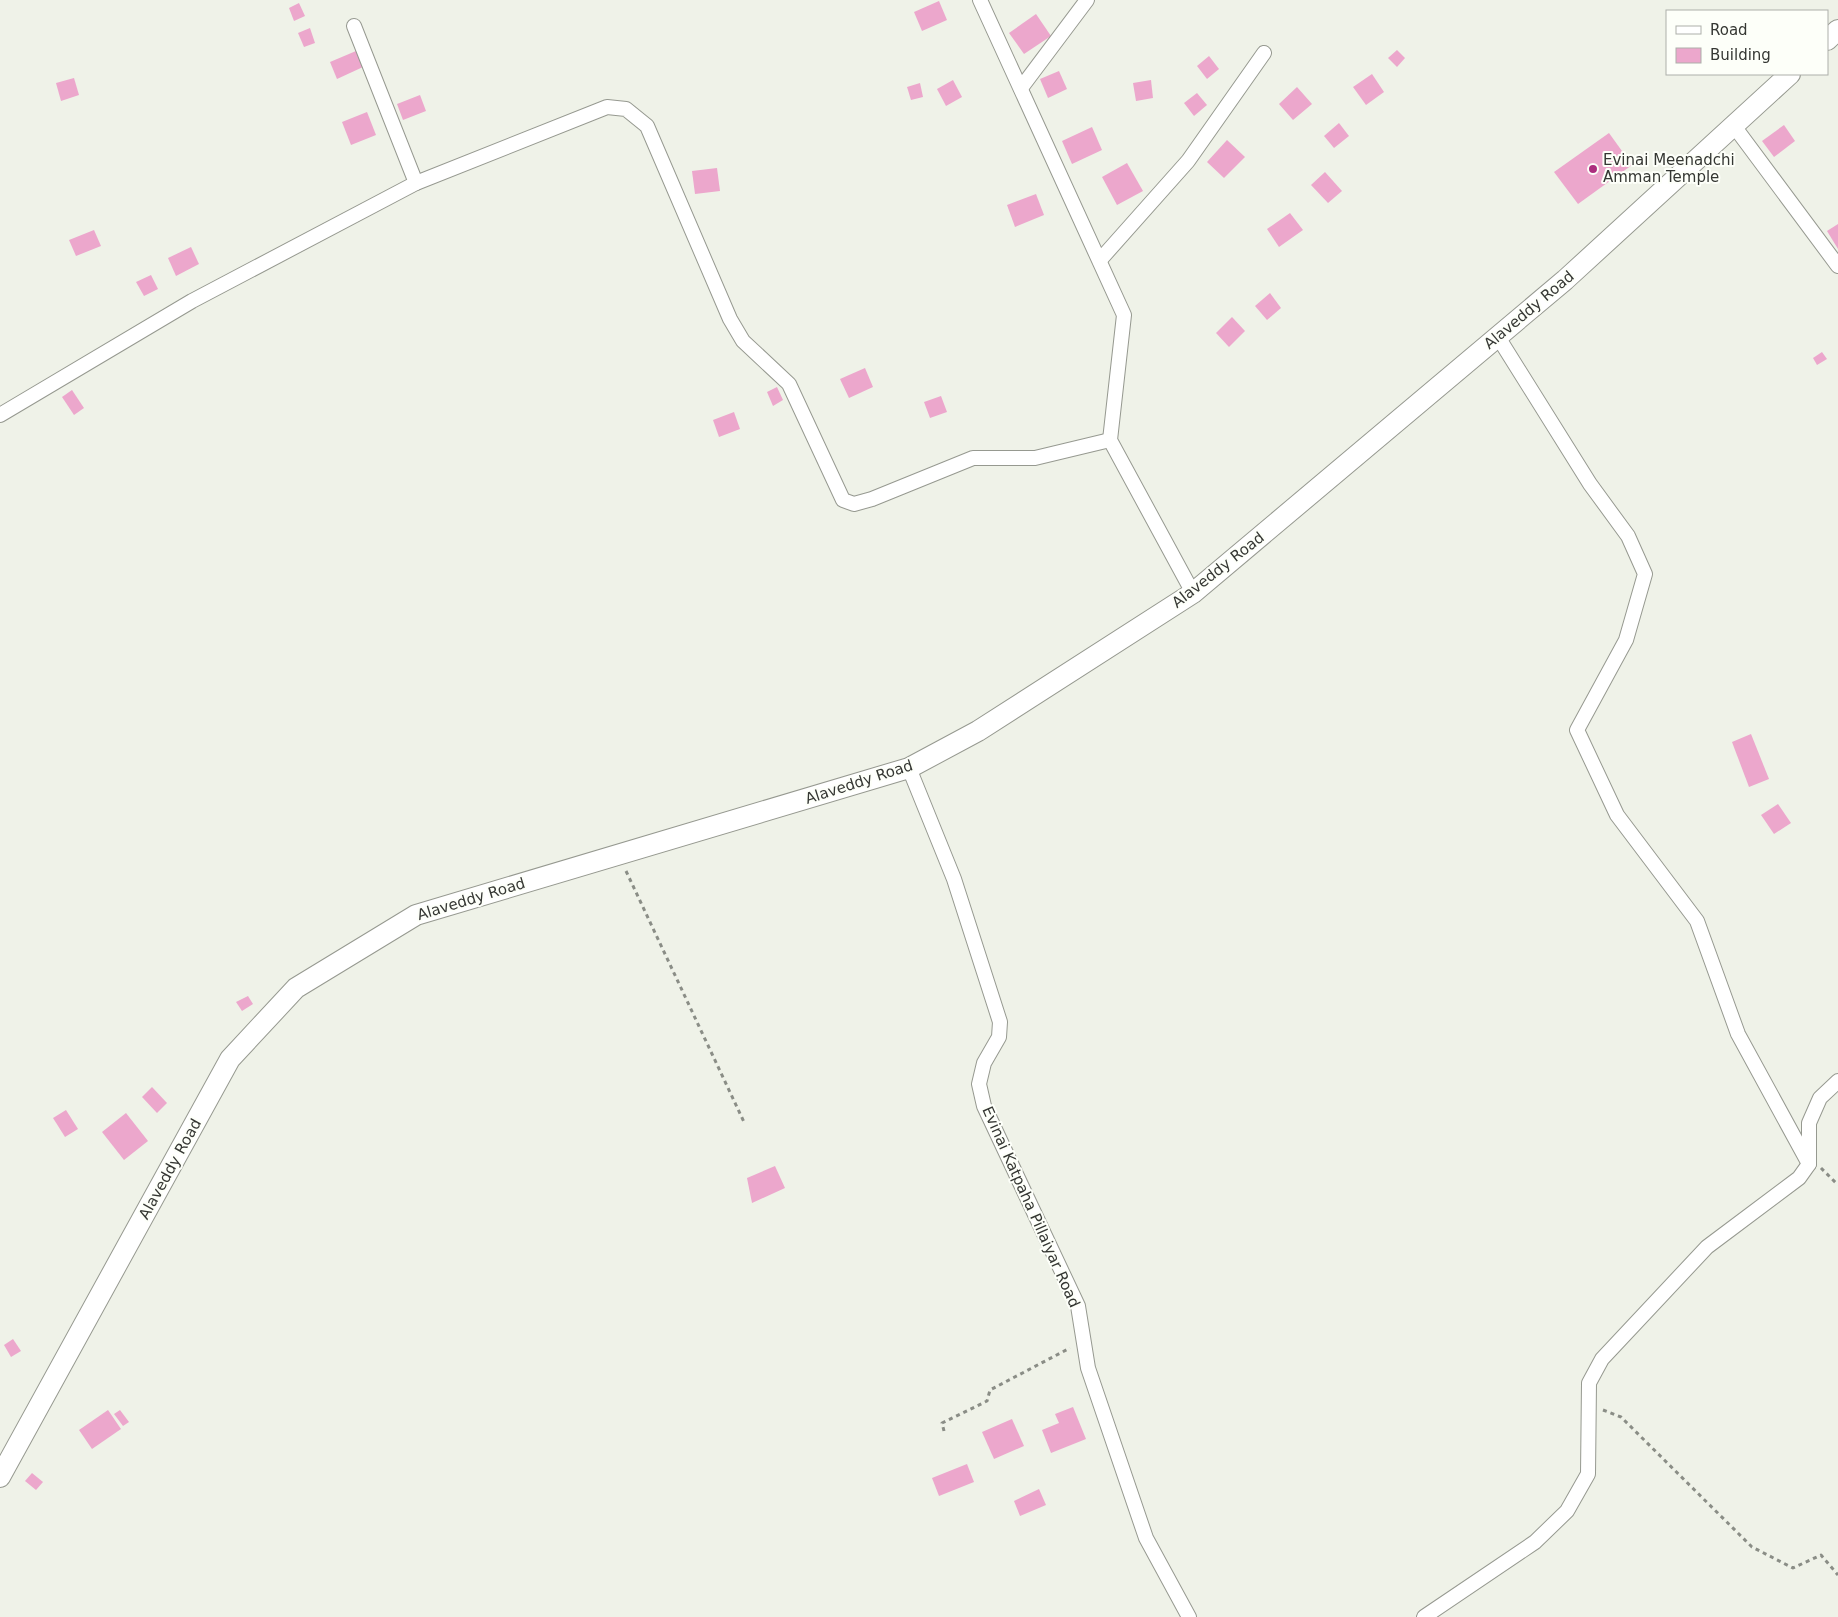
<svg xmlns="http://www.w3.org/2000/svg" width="1838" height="1617" font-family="'DejaVu Sans',sans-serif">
	<rect width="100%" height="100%" fill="#eff2e8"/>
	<!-- building -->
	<g fill="#eca7cc">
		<path d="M939 1 947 20 922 31 914 12Z"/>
		<path d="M299 3 305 16 294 21 289 8Z"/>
		<path d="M1036 14 1051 36 1024 54 1009 33Z"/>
		<path d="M310 28 315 43 304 47 298 33Z"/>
		<path d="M1397 50 1405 58 1397 67 1388 58Z"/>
		<path d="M356 51 363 67 337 79 330 62Z"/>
		<path d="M1209 56 1219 69 1207 79 1197 66Z"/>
		<path d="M1059 71 1067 89 1048 98 1040 79Z"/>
		<path d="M1372 74 1384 92 1366 105 1353 87Z"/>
		<path d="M74 78 79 95 61 101 56 83Z"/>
		<path d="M953 80 962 97 946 106 937 89Z"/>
		<path d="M1151 80 1153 98 1136 101 1133 83Z"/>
		<path d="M920 83 923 97 911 100 907 87Z"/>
		<path d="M1297 87 1312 104 1293 120 1279 104Z"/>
		<path d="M1197 93 1207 105 1194 116 1184 103Z"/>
		<path d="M420 95 426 111 403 120 397 104Z"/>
		<path d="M367 112 376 135 351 145 342 122Z"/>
		<path d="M1339 123 1349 136 1334 148 1324 136Z"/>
		<path d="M1784 125 1795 141 1774 157 1762 141Z"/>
		<path d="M1092 127 1102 150 1072 164 1062 141Z"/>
		<path d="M1609 133 1632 165 1578 204 1554 172Z"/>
		<path d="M1227 140 1245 157 1224 178 1207 162Z"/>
		<path d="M1127 163 1143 191 1117 205 1102 177Z"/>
		<path d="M717 168 720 191 695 194 692 171Z"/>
		<path d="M1325 172 1342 191 1328 203 1311 185Z"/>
		<path d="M1036 194 1044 215 1015 227 1007 205Z"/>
		<path d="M1290 213 1303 230 1279 247 1267 229Z"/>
		<path d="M1838 224V249L1827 231Z"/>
		<path d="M94 230 101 246 76 256 69 240Z"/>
		<path d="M191 247 199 264 176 276 168 258Z"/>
		<path d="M151 275 158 289 144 296 136 282Z"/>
		<path d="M1270 293 1281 308 1267 320 1255 306Z"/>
		<path d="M1232 317 1245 331 1229 347 1216 333Z"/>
		<path d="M1822 352 1827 359 1817 365 1813 358Z"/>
		<path d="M865 368 873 387 849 398 840 379Z"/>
		<path d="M777 387 783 400 773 406 767 392Z"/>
		<path d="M72 390 84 408 74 415 62 397Z"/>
		<path d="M941 396 947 412 930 418 924 402Z"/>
		<path d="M734 412 740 429 719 437 713 420Z"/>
		<path d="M1751 734 1769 779 1749 787 1732 742Z"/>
		<path d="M1778 804 1791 823 1774 834 1761 815Z"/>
		<path d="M248 996 253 1004 242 1011 236 1002Z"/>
		<path d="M152 1087 167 1103 157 1113 142 1097Z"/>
		<path d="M66 1110 78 1129 65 1137 53 1118Z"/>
		<path d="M126 1113 148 1141 124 1160 102 1132Z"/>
		<path d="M775 1166 785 1188 752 1203 747 1178Z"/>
		<path d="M13 1339 21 1351 11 1357 4 1345Z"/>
		<path d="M1073 1407 1086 1439 1051 1453 1042 1430 1059 1423 1055 1414Z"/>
		<path d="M108 1410 121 1429 92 1449 79 1430Z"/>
		<path d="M120 1410 129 1422 123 1426 114 1414Z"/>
		<path d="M1012 1419 1024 1446 994 1459 982 1432Z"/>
		<path d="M967 1464 974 1482 939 1496 932 1478Z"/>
		<path d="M32 1473 43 1482 36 1490 25 1481Z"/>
		<path d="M1039 1489 1046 1505 1020 1516 1014 1501Z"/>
	</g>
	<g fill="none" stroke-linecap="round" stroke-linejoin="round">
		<defs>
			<g id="street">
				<path d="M980 0 1124 315 1110 440 1193 593"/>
				<path d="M354 26 416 183"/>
				<path d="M1021 88 1087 0"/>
				<path d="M1734 126 1838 266"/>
				<path d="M1100 260 1188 161 1264 53"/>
				<path d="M1498 337 1590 484 1628 536 1645 574 1626 640 1577 730 1617 815 1697 921 1738 1034 1809 1164"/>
				<path d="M0 415 192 301 416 183 607 107 626 109 647 126 730 319 743 341 789 384 843 500 854 504 872 499 973 458H1035L1110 440"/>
				<path d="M909 768 954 879 1000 1022 999 1037 984 1063 979 1084 984 1106 1078 1306 1088 1368 1146 1538 1189 1617"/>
				<path d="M1424 1617 1535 1542 1567 1511 1588 1474 1589 1383 1602 1359 1707 1247 1799 1178 1809 1164V1123L1820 1098 1838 1081"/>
			</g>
			<g id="secondary">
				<path d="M1827 40 1838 30"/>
				<path d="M0 1477 230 1059 296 988 416 915 909 768 978 731 1193 593 1565 280 1790 74"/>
			</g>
		</defs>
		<!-- street casing -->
		<use href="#street" stroke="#969990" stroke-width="16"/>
		<!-- secondary casing -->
		<use href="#secondary" stroke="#969990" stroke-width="22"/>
		<!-- path -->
		<g stroke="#8a8d86" stroke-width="3" stroke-dasharray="4 4" stroke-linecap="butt">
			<path d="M626 871 744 1122"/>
			<path d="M1821 1168 1838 1185"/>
			<path d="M1603 1410 1621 1417 1752 1547 1793 1568 1821 1555 1838 1575"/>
			<path d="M944 1431 942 1423 987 1401 990 1390 1070 1348"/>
		</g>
		<!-- street -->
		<use href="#street" stroke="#fff" stroke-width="14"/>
		<!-- secondary -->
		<use href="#secondary" stroke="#fff" stroke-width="20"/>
	</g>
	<!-- markers -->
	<circle fill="#ac2e7e" stroke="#fdfff9" stroke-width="2" cx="1593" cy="169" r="5"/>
	<g text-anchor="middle" stroke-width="4" stroke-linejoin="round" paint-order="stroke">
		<!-- poi labels -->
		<g font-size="15" fill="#353733" stroke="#fdfff9" text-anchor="start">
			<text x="1603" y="165">Evinai Meenadchi<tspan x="1603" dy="17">Amman Temple</tspan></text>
		</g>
		<!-- street labels -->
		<g font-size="15" fill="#353733" stroke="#fdfff9">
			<text transform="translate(1529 310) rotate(-40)" y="5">Alaveddy Road</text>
			<text transform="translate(1218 570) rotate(-38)" y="5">Alaveddy Road</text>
			<text transform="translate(859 782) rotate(-18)" y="5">Alaveddy Road</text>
			<text transform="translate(471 899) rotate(-17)" y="5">Alaveddy Road</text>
			<text transform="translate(170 1169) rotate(-61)" y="5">Alaveddy Road</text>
			<text transform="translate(1031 1207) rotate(66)" y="5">Evinai Katpaha Pillaiyar Road</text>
		</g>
	</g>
	<!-- legend -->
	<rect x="1666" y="10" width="162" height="65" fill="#fdfff9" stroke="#adafaa"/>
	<rect x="1676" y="26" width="25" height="8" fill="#ffffff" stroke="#adafaa"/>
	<text x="1710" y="35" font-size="15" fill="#353733">Road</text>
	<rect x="1676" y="48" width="25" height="15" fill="#eca7cc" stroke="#adafaa"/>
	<text x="1710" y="60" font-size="15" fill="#353733">Building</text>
</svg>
